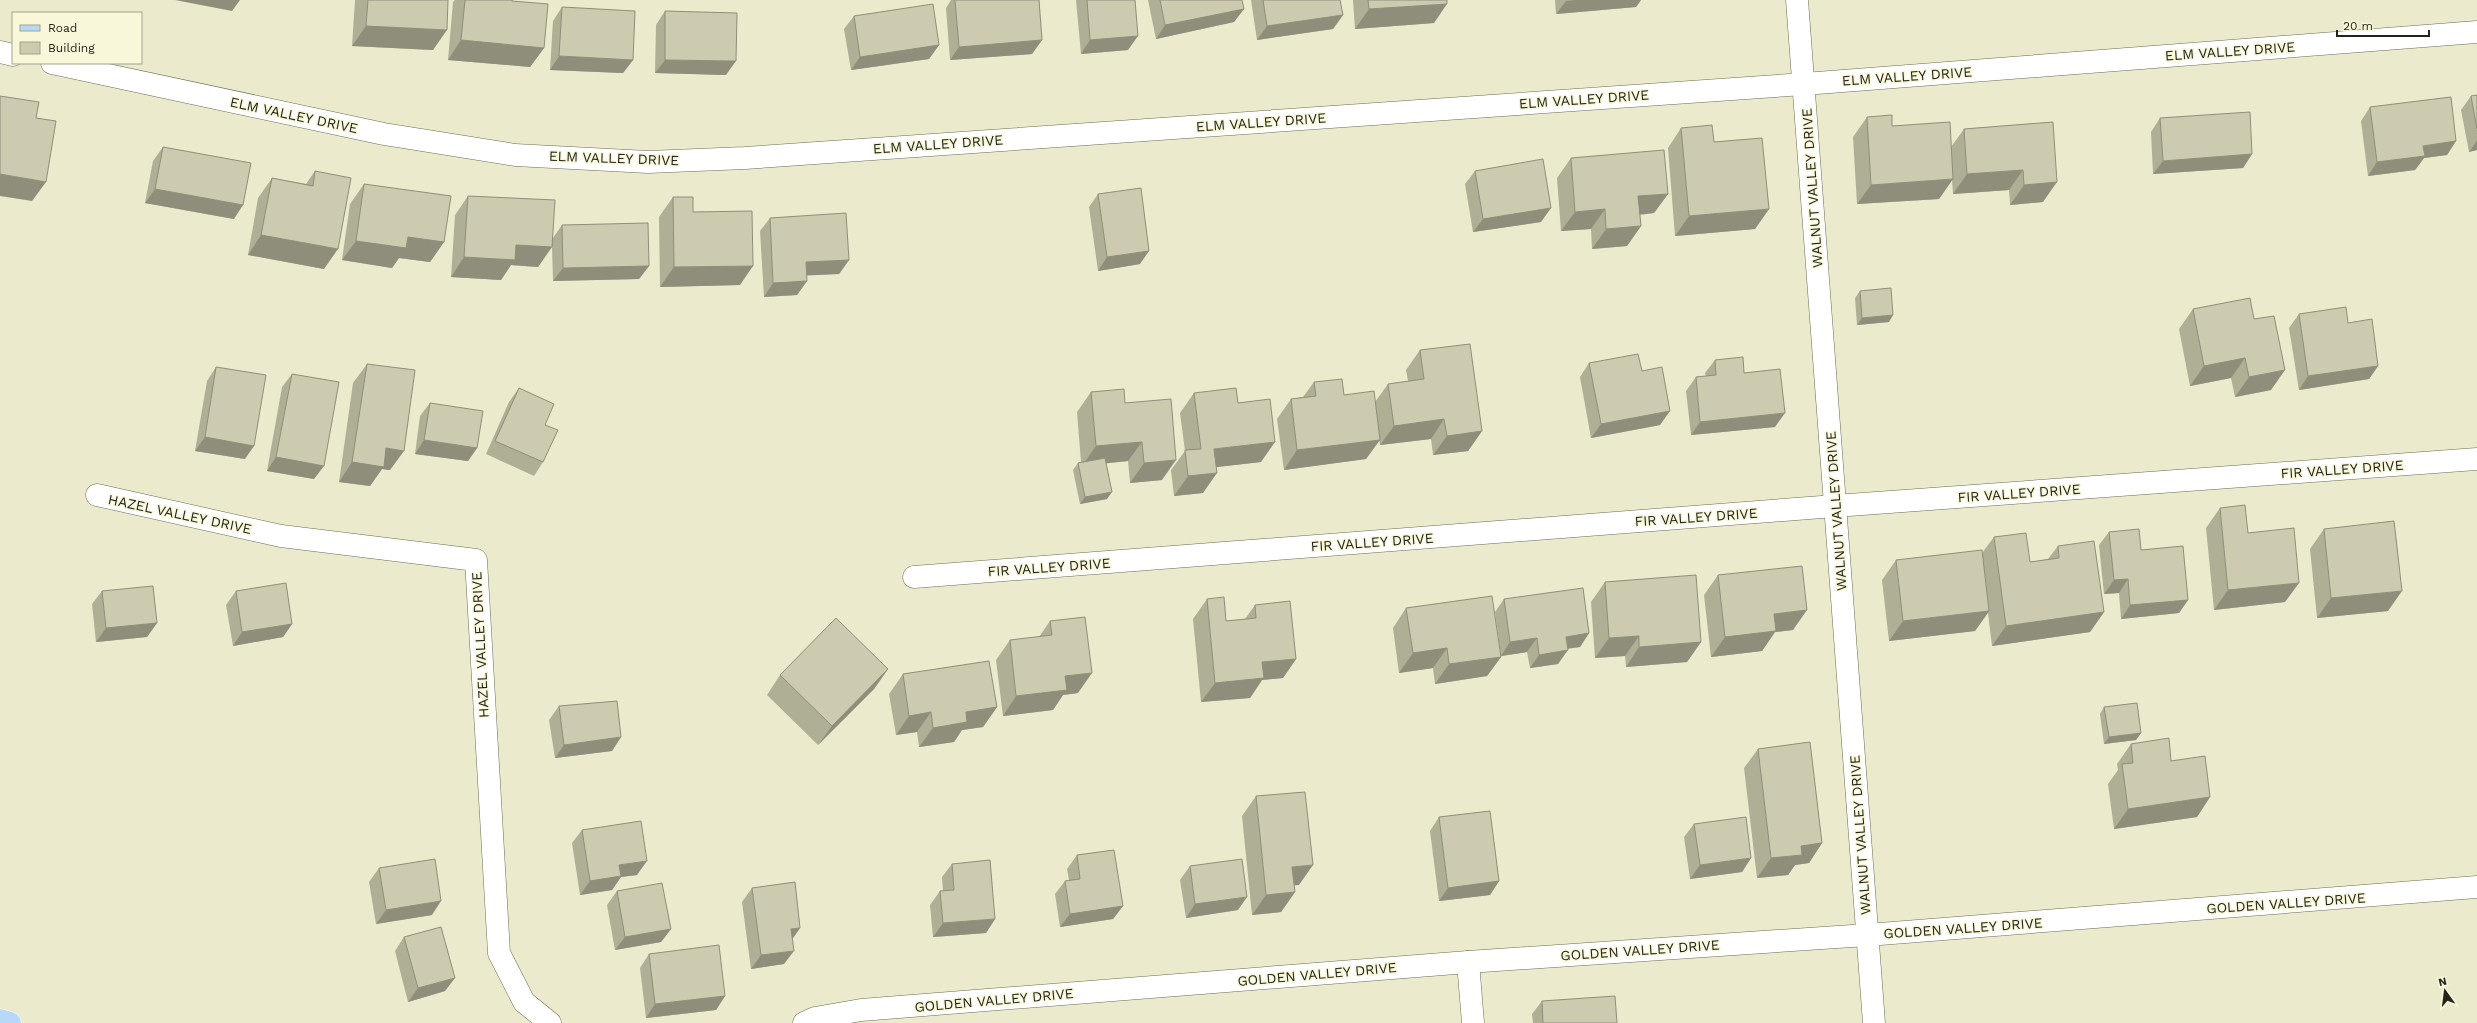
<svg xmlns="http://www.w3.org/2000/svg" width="2477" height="1023" font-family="'Work Sans',sans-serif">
	<rect width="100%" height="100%" fill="#ebeacd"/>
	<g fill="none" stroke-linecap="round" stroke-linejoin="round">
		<defs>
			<g id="minor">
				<path d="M1797 0 1874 1023"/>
				<path d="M0 52 13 55"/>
				<path d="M52 63 384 134 515 155 648 162 745 158 1804 84 2477 32"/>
				<path d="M97 495 281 536 476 560 499 953 524 1002 550 1023"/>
				<path d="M914 577 1835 506 2477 459"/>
				<path d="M1468 962 1473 1023"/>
				<path d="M804 1023 815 1018 861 1010 1468 962 1867 935 2477 887"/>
			</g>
			<path id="major" d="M0 1020 10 1023"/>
		</defs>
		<!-- minor casing -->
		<use href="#minor" stroke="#6d6c52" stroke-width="23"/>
		<!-- major casing -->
		<use href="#major" stroke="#fff" stroke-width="23"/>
		<!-- minor -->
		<use href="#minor" stroke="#fff" stroke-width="22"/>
		<!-- major -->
		<use href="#major" stroke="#b6d9f9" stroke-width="22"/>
	</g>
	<!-- wall -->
	<g fill="#afaf96">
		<path d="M355 0H448L433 50 352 46Z"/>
		<path d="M455 0H512V1L544 48 530 67 448 60 453 2Z"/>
		<path d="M951 0H1039L1042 40 1032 54 950 60 946 8Z"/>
		<path d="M1076 0H1135L1128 50 1081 54Z"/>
		<path d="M1148 0H1242L1244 9 1234 22 1156 39Z"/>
		<path d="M1251 0H1340L1343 15 1333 29 1257 40Z"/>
		<path d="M1353 0H1447L1434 23 1355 29Z"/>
		<path d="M1555 0H1641L1636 7 1556 14Z"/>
		<path d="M562 7 633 60 623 73 550 70 553 21Z"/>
		<path d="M665 11 726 75 655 73 656 25Z"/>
		<path d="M854 16 939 45 929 59 851 70 844 29Z"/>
		<path d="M2477 95V150L2469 152 2461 110 2471 96Z"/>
		<path d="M2370 107 2456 141 2447 155 2424 158 2415 170 2368 176 2361 121Z"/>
		<path d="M1867 117 1951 147 1964 129 2053 122 2043 202 2010 205 2009 190 1953 194 1952 180 1939 199 1857 204 1853 137Z"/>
		<path d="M2160 118 2252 154 2243 168 2153 174 2151 132Z"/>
		<path d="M1681 128 1714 142 1769 209 1755 229 1675 236 1668 148Z"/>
		<path d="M163 147 234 219 145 203 153 161Z"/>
		<path d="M1571 158 1668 194 1654 213 1640 215 1641 226 1627 246 1592 249 1591 229 1561 231 1557 178Z"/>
		<path d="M315 171 324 269 248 255 258 198 272 178 306 184Z"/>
		<path d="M1475 171 1541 222 1473 232 1465 184Z"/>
		<path d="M364 184 444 242 430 262 399 258 392 268 342 260 350 204Z"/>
		<path d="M1098 194 1140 264 1098 271 1089 207Z"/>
		<path d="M468 196 553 238 562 225 649 266 639 279 553 281 552 246 538 267 511 265 501 280 451 277 455 215Z"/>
		<path d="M673 197 693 212 740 285 660 287 659 217Z"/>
		<path d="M770 218 849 260 839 274 806 275 807 281 797 295 764 297 760 231Z"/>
		<path d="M1860 291 1889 322 1857 325 1855 298Z"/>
		<path d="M2193 309 2254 319 2271 390 2235 397 2231 378 2190 386 2179 329Z"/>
		<path d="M2299 314 2348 323 2378 366 2369 379 2299 390 2289 328Z"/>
		<path d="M1420 350 1482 431 1468 451 1433 455 1431 439 1380 445 1379 440 1366 459 1284 470 1277 419 1291 399 1303 397 1314 382 1344 395 1375 402 1388 384 1408 381 1406 370Z"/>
		<path d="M1715 360 1744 373 1775 427 1691 435 1686 391 1696 377 1706 376 1705 373Z"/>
		<path d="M1589 363 1642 371 1660 425 1591 438 1580 377Z"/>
		<path d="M367 364 390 470 382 469 370 486 339 482 353 383Z"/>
		<path d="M216 367 245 459 195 451 207 381Z"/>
		<path d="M292 374 314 479 267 471 282 387Z"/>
		<path d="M519 388 545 425 543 462 534 476 486 454 509 402Z"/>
		<path d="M1091 392 1125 403 1162 480 1130 483 1128 461 1106 463 1107 499 1080 504 1073 470 1078 463 1081 462 1077 412Z"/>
		<path d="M1194 393 1238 403 1261 462 1216 467 1203 493 1174 496 1171 470 1185 451 1180 413Z"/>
		<path d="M430 403 477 448 468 461 415 454 420 416Z"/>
		<path d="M2220 508 2248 533 2285 602 2214 610 2206 528Z"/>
		<path d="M2324 529 2388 611 2317 618 2310 549Z"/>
		<path d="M2109 532 2141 550 2188 600 2179 613 2121 619 2119 593 2104 594 2099 545Z"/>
		<path d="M1994 537 2030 562 2048 559 2058 546 2104 612 2090 632 1992 646 1988 613 1975 631 1889 641 1882 580 1896 560 1982 553Z"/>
		<path d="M1718 575 1793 630 1775 632 1762 651 1711 657 1704 595Z"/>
		<path d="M1605 582 1701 642 1687 662 1626 667 1625 656 1595 658 1591 602Z"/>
		<path d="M102 591 157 623 147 637 96 642 92 604Z"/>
		<path d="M236 591 292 624 283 637 233 646 226 605Z"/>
		<path d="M1207 599 1226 621 1245 619 1255 605 1296 659 1283 678 1262 680 1250 698 1201 702 1193 619Z"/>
		<path d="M1504 599 1589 633 1580 647 1567 649 1558 664 1530 668 1527 652 1501 656 1495 612Z"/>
		<path d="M1406 608 1501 657 1487 676 1435 684 1433 668 1399 673 1393 628Z"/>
		<path d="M1050 621 1078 693 1063 695 1053 710 1003 716 996 660 1010 640 1039 637Z"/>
		<path d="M888 669 874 689 818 745 767 695 780 675Z"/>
		<path d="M903 674 997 707 983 727 962 730 954 742 919 747 917 732 896 735 889 694Z"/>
		<path d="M559 706 621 737 612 751 555 758 549 720Z"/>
		<path d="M2104 707 2141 733 2136 740 2104 744 2100 714Z"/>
		<path d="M2131 744 2171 761 2210 797 2197 817 2114 829 2108 784 2118 770 2117 764Z"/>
		<path d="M1758 749 1822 843 1809 863 1795 865 1788 875 1757 878 1744 768Z"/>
		<path d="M1256 796 1299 885H1294L1295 892 1281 912 1252 915 1242 816Z"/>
		<path d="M1439 817 1499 881 1490 895 1439 901 1430 831Z"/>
		<path d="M1694 824 1751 858 1742 872 1690 879 1684 837Z"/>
		<path d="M582 830 637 875 621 877 612 890 580 895 572 843Z"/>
		<path d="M1077 855 1123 906 1113 919 1060 927 1055 894 1065 881 1069 880 1067 869Z"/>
		<path d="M952 864 995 919 986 933 933 937 930 905 940 891H943L942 877Z"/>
		<path d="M1190 866 1238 910 1186 918 1180 880Z"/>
		<path d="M379 868 432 915 376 924 369 882Z"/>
		<path d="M752 888 800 928 792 939 784 964 751 969 742 902Z"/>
		<path d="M617 891 671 929 661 942 615 950 607 905Z"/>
		<path d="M404 937 445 991 408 1002 395 951Z"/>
		<path d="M649 954 725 996 716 1010 646 1018 640 968Z"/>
		<path d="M1542 1001 1617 1023H1533L1532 1014Z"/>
	</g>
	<!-- shaded-wall -->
	<g fill="#8f8e7a">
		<path d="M175 0H240L232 11Z"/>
		<path d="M1575 0H1641L1636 7 1556 14 1566 1Z"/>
		<path d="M1447 4 1434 23 1355 29 1369 9Z"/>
		<path d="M1244 9 1234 22 1156 39 1165 25Z"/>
		<path d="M1343 15 1333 29 1257 40 1267 26Z"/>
		<path d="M366 26 447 30 433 50 352 46Z"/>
		<path d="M1138 36 1128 50 1081 54 1090 40Z"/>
		<path d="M461 40 544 48 530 67 448 60Z"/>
		<path d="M1042 40 1032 54 950 60 959 47Z"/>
		<path d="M939 45 929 59 851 70 860 57Z"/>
		<path d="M559 56 633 60 623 73 550 70Z"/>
		<path d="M665 60 736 61 726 75 655 73Z"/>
		<path d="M2456 141 2447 155 2424 158 2415 170 2368 176 2377 162 2423 146Z"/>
		<path d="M2477 141V150L2469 152Z"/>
		<path d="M2252 154 2243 168 2153 174 2163 161Z"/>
		<path d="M2023 170 2009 190 1953 194 1967 174Z"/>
		<path d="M0 174 46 182 32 201 0 196Z"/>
		<path d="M1953 179 1939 199 1857 204 1871 185Z"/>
		<path d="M2057 182 2043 202 2010 205 2024 185Z"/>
		<path d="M155 189 243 205 234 219 145 203Z"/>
		<path d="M1668 194 1654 213 1624 216 1638 196Z"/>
		<path d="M1551 208 1541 222 1473 232 1483 219Z"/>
		<path d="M1605 209 1591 229 1561 231 1575 212Z"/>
		<path d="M1769 209 1755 229 1675 236 1689 216Z"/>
		<path d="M1641 226 1627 246 1592 249 1606 229Z"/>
		<path d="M261 235 338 249 324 269 248 255Z"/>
		<path d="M408 237 444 242 430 262 399 258 392 268 342 260 356 241Z"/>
		<path d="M516 245 552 247 538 267 511 265 501 280 451 277 464 257Z"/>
		<path d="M1149 251 1140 264 1098 271 1107 257Z"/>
		<path d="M849 260 839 274 796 276 806 262Z"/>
		<path d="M649 266 639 279 553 281 563 268Z"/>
		<path d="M753 266 740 285 660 287 674 267Z"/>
		<path d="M807 281 797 295 764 297 773 283Z"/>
		<path d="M1893 315 1889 322 1857 325 1862 318Z"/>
		<path d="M2245 358 2231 378 2190 386 2204 366Z"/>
		<path d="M2378 366 2369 379 2299 390 2308 376Z"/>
		<path d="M2285 370 2271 390 2235 397 2249 377Z"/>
		<path d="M1670 411 1660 425 1591 438 1601 424Z"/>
		<path d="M1785 413 1775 427 1691 435 1700 422Z"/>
		<path d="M1444 419 1431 439 1380 445 1394 426Z"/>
		<path d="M1482 431 1468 451 1433 455 1447 436Z"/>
		<path d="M205 437 254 446 245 459 195 451Z"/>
		<path d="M424 440 477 448 468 461 415 454Z"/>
		<path d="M1380 440 1366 459 1284 470 1297 450Z"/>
		<path d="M1142 442 1128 461 1082 466 1096 446Z"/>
		<path d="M1275 442 1261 462 1200 469 1214 449Z"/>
		<path d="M386 448 404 451 390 470 382 469 370 486 339 482 352 462Z"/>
		<path d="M276 457 324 466 314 479 267 471Z"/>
		<path d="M1176 460 1162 480 1130 483 1144 463Z"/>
		<path d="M1217 473 1203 493 1174 496 1188 476Z"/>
		<path d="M1112 492 1107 499 1080 504 1085 497Z"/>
		<path d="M2128 579 2119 593 2104 594 2114 580Z"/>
		<path d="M2299 583 2285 602 2214 610 2228 590Z"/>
		<path d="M2402 591 2388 611 2317 618 2331 598Z"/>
		<path d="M2188 600 2179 613 2121 619 2130 605Z"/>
		<path d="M1807 610 1793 630 1775 632 1762 651 1711 657 1725 637 1774 614Z"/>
		<path d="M1989 611 1975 631 1889 641 1903 621Z"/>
		<path d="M2104 612 2090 632 1992 646 2006 626Z"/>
		<path d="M157 623 147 637 96 642 106 628Z"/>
		<path d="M292 624 283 637 233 646 242 632Z"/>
		<path d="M1589 633 1580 647 1556 650 1566 637Z"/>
		<path d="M1639 636 1625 656 1595 658 1609 638Z"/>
		<path d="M1537 638 1527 652 1501 656 1510 642Z"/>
		<path d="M1701 642 1687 662 1626 667 1639 647Z"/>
		<path d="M1447 648 1433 668 1399 673 1413 653Z"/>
		<path d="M1568 650 1558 664 1530 668 1539 655Z"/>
		<path d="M1501 657 1487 676 1435 684 1449 664Z"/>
		<path d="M1296 659 1283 678 1262 680 1250 698 1201 702 1215 683 1262 662Z"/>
		<path d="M888 669 874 689 818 745 832 726Z"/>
		<path d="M1092 673 1078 693 1063 695 1053 710 1003 716 1016 696 1065 676Z"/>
		<path d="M997 707 983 727 962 730 954 742 919 747 933 728 966 712Z"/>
		<path d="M931 712 917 732 896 735 909 716Z"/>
		<path d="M2141 733 2136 740 2104 744 2109 737Z"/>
		<path d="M621 737 612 751 555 758 564 745Z"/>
		<path d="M2210 797 2197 817 2114 829 2128 809Z"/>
		<path d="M1822 843 1809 863 1795 865 1788 875 1757 878 1771 858 1801 846Z"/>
		<path d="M1751 858 1742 872 1690 879 1700 865Z"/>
		<path d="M647 861 637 875 621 877 612 890 580 895 590 881 619 865Z"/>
		<path d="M1313 865 1299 885 1278 887 1292 867Z"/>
		<path d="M1499 881 1490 895 1439 901 1448 888Z"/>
		<path d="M1295 892 1281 912 1252 915 1266 895Z"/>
		<path d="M1247 897 1238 910 1186 918 1195 904Z"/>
		<path d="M441 901 432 915 376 924 386 910Z"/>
		<path d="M1123 906 1113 919 1060 927 1070 914Z"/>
		<path d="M995 919 986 933 933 937 943 923Z"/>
		<path d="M800 928 791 941V929Z"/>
		<path d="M671 929 661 942 615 950 625 937Z"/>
		<path d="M794 951 784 964 751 969 761 955Z"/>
		<path d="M455 978 445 991 408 1002 418 988Z"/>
		<path d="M725 996 716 1010 646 1018 655 1004Z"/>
	</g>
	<!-- building -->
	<g fill="#cccbaf" stroke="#8f8e7a">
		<path d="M368 0H448L447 30 366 26Z"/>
		<path d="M465 0H512V1L548 4 544 48 461 40Z"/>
		<path d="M955 0H1039L1042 40 959 47Z"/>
		<path d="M1087 0H1135L1138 36 1090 40Z"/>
		<path d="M1160 0H1242L1244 9 1165 25Z"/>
		<path d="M1263 0H1340L1343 15 1267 26Z"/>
		<path d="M1368 0H1447V4L1369 9Z"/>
		<path d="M933 4 939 45 860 57 854 16Z"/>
		<path d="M562 7 635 11 633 60 559 56Z"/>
		<path d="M665 11 737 13 736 61 665 60Z"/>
		<path d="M2477 95V129L2471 96Z"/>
		<path d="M0 96 39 102 36 118 56 121 46 182 0 174Z"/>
		<path d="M2451 97 2456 141 2423 146 2425 156 2377 162 2370 107Z"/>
		<path d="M2250 112 2252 154 2163 161 2160 118Z"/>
		<path d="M1892 115V126L1950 122 1953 179 1871 185 1867 117Z"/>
		<path d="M2053 122 2057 182 2024 185 2023 170 1967 174 1964 129Z"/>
		<path d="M1712 125 1714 142 1762 138 1769 209 1689 216 1681 128Z"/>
		<path d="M163 147 251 163 243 205 155 189Z"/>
		<path d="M1664 150 1668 194 1638 196 1641 226 1606 229 1605 209 1575 212 1571 158Z"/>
		<path d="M1543 159 1551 208 1483 219 1475 171Z"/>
		<path d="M315 171 351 178 338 249 261 235 272 178 313 186Z"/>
		<path d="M364 184 451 196 444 242 408 237 406 248 356 241Z"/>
		<path d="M1141 188 1149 251 1107 257 1098 194Z"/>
		<path d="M468 196 555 200 552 247 516 245 515 260 464 257Z"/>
		<path d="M673 197H693V212L752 211 753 266 674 267Z"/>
		<path d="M846 213 849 260 806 262 807 281 773 283 770 218Z"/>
		<path d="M648 223 649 266 563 268 562 225Z"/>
		<path d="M1891 288 1893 315 1862 318 1860 291Z"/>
		<path d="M2250 298 2254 319 2274 316 2285 370 2249 377 2245 358 2204 366 2193 309Z"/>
		<path d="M2346 307 2348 323 2372 319 2378 366 2308 376 2299 314Z"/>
		<path d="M1470 344 1482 431 1447 436 1444 419 1394 426 1388 384 1424 379 1420 350Z"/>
		<path d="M1638 354 1642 371 1662 367 1670 411 1601 424 1589 363Z"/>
		<path d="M1743 357 1744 373 1780 369 1785 413 1700 422 1696 377 1716 375 1715 360Z"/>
		<path d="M367 364 415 370 404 451 386 448 384 467 352 462Z"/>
		<path d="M216 367 266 375 254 446 205 437Z"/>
		<path d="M292 374 339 382 324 466 276 457Z"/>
		<path d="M1342 379 1344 395 1374 391 1380 440 1297 450 1291 399 1316 396 1314 382Z"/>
		<path d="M519 388 554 404 545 425 558 430 543 462 495 441Z"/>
		<path d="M1236 388 1238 403 1270 399 1275 442 1214 449 1217 473 1188 476 1185 450 1201 449 1194 393Z"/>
		<path d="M1124 389 1125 403 1171 399 1176 460 1144 463 1142 442 1096 446 1091 392Z"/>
		<path d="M430 403 483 411 477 448 424 440Z"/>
		<path d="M1105 458 1112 492 1085 497 1078 463Z"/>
		<path d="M2245 505 2248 533 2294 528 2299 583 2228 590 2220 508Z"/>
		<path d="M2394 521 2402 591 2331 598 2324 529Z"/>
		<path d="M2139 529 2141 550 2183 546 2188 600 2130 605 2128 579 2114 580 2109 532Z"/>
		<path d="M2026 533 2030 562 2059 558 2058 546 2094 541 2104 612 2006 626 1994 537Z"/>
		<path d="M1982 550 1989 611 1903 621 1896 560Z"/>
		<path d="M1802 566 1807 610 1774 614 1776 631 1725 637 1718 575Z"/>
		<path d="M1696 575 1701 642 1639 647V636L1609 638 1605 582Z"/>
		<path d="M286 583 292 624 242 632 236 591Z"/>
		<path d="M153 586 157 623 106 628 102 591Z"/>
		<path d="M1583 588 1589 633 1566 637 1568 650 1539 655 1537 638 1510 642 1504 599Z"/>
		<path d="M1492 596 1501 657 1449 664 1447 648 1413 653 1406 608Z"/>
		<path d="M1224 597 1226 621 1256 618 1255 605 1290 601 1296 659 1262 662 1264 678 1215 683 1207 599Z"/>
		<path d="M1085 617 1092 673 1065 676 1067 690 1016 696 1010 640 1052 635 1050 621Z"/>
		<path d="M836 618 888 669 832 726 780 675Z"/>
		<path d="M989 661 997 707 966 712 967 722 933 728 931 712 909 716 903 674Z"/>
		<path d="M617 701 621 737 564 745 559 706Z"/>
		<path d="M2137 703 2141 733 2109 737 2104 707Z"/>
		<path d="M2169 738 2171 761 2205 756 2210 797 2128 809 2122 764 2133 763 2131 744Z"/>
		<path d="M1810 742 1822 843 1801 846 1802 855 1771 858 1758 749Z"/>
		<path d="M1305 792 1313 865 1292 867 1295 892 1266 895 1256 796Z"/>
		<path d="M1490 811 1499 881 1448 888 1439 817Z"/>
		<path d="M1746 817 1751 858 1700 865 1694 824Z"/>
		<path d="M641 821 647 861 619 865 621 876 590 881 582 830Z"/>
		<path d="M1114 850 1123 906 1070 914 1065 881 1080 879 1077 855Z"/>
		<path d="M435 859 441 901 386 910 379 868Z"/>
		<path d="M1242 859 1247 897 1195 904 1190 866Z"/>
		<path d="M990 860 995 919 943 923 940 891 954 890 952 864Z"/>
		<path d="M795 882 800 928 791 929 794 951 761 955 752 888Z"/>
		<path d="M662 883 671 929 625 937 617 891Z"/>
		<path d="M441 927 455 978 418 988 404 937Z"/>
		<path d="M719 945 725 996 655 1004 649 954Z"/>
		<path d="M1615 996 1617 1023H1543L1542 1001Z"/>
	</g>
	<g text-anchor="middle" stroke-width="3" stroke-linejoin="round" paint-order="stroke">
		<!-- street labels -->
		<g font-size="14" fill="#242419" stroke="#f8f7da">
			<text transform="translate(2230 51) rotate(-4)" y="5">ELM VALLEY DRIVE</text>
			<text transform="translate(1907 76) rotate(-4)" y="5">ELM VALLEY DRIVE</text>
			<text transform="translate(1584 99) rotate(-4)" y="5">ELM VALLEY DRIVE</text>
			<text transform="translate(294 115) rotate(12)" y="5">ELM VALLEY DRIVE</text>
			<text transform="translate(1261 122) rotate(-4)" y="5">ELM VALLEY DRIVE</text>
			<text transform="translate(938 144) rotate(-4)" y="5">ELM VALLEY DRIVE</text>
			<text transform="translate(614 158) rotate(2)" y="5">ELM VALLEY DRIVE</text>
			<text transform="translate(1812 188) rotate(-94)" y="5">WALNUT VALLEY DRIVE</text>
			<text transform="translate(2342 469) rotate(-4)" y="5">FIR VALLEY DRIVE</text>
			<text transform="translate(2019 493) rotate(-4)" y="5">FIR VALLEY DRIVE</text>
			<text transform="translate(1836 511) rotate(-94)" y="5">WALNUT VALLEY DRIVE</text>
			<text transform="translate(180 514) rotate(12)" y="5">HAZEL VALLEY DRIVE</text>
			<text transform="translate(1696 517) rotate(-4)" y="5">FIR VALLEY DRIVE</text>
			<text transform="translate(1372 542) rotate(-4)" y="5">FIR VALLEY DRIVE</text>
			<text transform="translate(1049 567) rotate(-4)" y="5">FIR VALLEY DRIVE</text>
			<text transform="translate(480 645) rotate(-93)" y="5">HAZEL VALLEY DRIVE</text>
			<text transform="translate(1860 835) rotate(-94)" y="5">WALNUT VALLEY DRIVE</text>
			<text transform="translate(2286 903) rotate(-4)" y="5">GOLDEN VALLEY DRIVE</text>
			<text transform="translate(1963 928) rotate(-4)" y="5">GOLDEN VALLEY DRIVE</text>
			<text transform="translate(1640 950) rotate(-4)" y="5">GOLDEN VALLEY DRIVE</text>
			<text transform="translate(1317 974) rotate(-5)" y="5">GOLDEN VALLEY DRIVE</text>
			<text transform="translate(994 1000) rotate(-5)" y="5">GOLDEN VALLEY DRIVE</text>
		</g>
	</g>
	<!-- legend -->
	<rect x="12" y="12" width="130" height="52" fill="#f8f7da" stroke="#a3a38d"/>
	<rect x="20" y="25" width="20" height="6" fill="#b6d9f9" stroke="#a3a38d"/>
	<text x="48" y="32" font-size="12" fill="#242419">Road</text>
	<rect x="20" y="42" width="20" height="12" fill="#cccbaf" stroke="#a3a38d"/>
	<text x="48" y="52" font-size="12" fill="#242419">Building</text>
	<!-- north arrow -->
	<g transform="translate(2445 991) rotate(346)" stroke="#f8f7da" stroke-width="3" paint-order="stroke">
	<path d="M0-3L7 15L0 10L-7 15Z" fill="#242419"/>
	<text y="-6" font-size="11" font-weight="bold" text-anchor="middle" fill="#242419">N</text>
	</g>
	<!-- scale -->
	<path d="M2337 30v6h92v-6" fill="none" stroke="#242419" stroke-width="2"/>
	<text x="2343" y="30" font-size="12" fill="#242419" stroke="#f8f7da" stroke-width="3" paint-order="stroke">20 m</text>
</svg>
